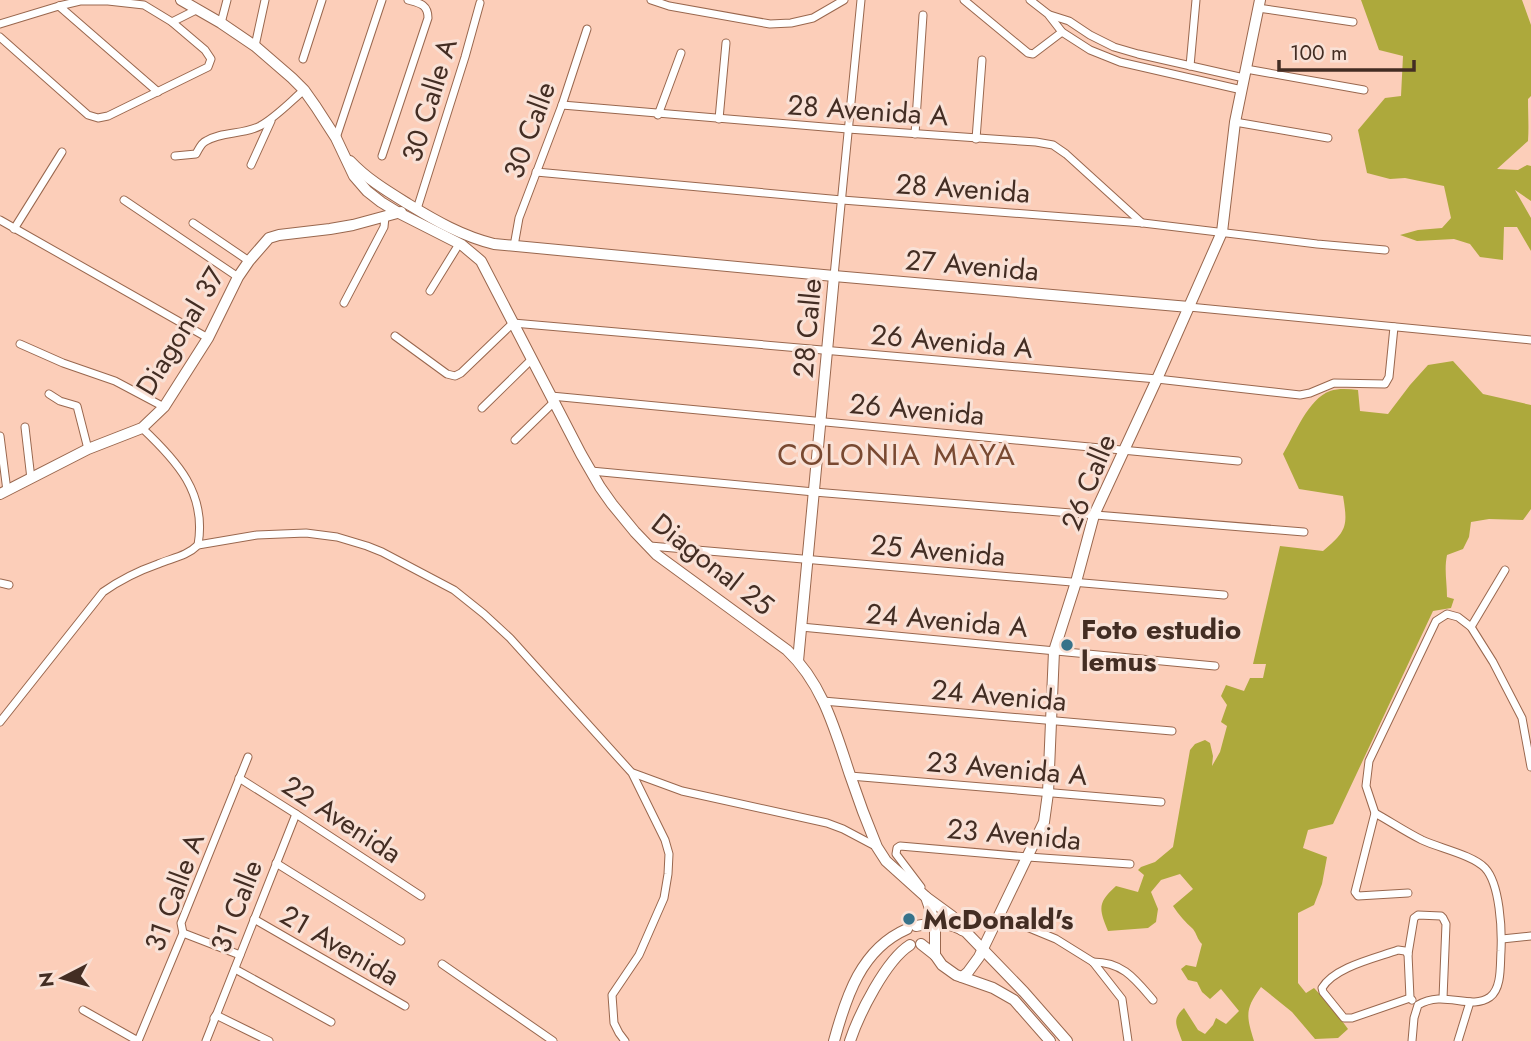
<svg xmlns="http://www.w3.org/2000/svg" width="1531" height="1041" font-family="Jost,sans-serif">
	<rect width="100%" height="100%" fill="#fcceb9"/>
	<!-- forest -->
	<g fill="#ada93c">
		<path d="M1361 0H1522L1531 25V96L1528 99C1528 114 1529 127 1528 141L1497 169 1518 170 1527 165 1531 166V201L1515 190 1531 218V251L1517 227H1504L1503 260 1480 257 1470 244 1454 239 1417 241 1400 235 1418 230 1442 228 1451 218 1444 186 1405 178 1390 179 1367 173 1358 130 1385 98 1401 96 1403 56 1379 50Z"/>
		<path d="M1453 361 1483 394 1531 405V509L1523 520 1489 519 1471 522 1469 537 1463 549 1447 555C1444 570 1447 582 1447 597L1454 599 1451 608 1433 611 1333 824 1308 830 1303 848 1327 857 1322 884 1314 905 1298 913V983L1306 993 1314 988 1331 1006 1348 1029 1338 1038 1315 1039 1292 1012 1261 987C1245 1009 1246 1015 1254 1041H1182C1177 1026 1171 1020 1184 1008L1198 1030 1205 1034 1213 1025 1216 1018 1226 1024 1239 1011 1221 989 1210 999 1202 992 1197 982 1188 980 1181 969 1186 965 1196 967 1202 944C1197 939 1197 934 1193 929 1185 922 1179 915 1173 906L1193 889 1180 874 1161 880 1151 892 1158 909 1156 922 1148 928 1108 931C1099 909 1097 903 1116 886L1138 892 1144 875 1138 870 1141 867 1155 862 1173 847 1190 750 1195 744 1205 740 1210 743 1213 756 1212 766 1220 752 1227 726 1221 722 1227 705 1221 696 1226 685 1244 691 1250 678H1263L1266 664H1253L1280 546 1323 551C1347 531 1348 526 1343 496L1299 489 1283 454C1295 434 1308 399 1330 391 1339 388 1349 389 1358 390L1360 411 1388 414 1410 385 1428 365Z"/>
	</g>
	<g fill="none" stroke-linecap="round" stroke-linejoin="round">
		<defs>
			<g id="street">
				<path d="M651 0 669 6 770 24 791 23 813 18 844 0"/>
				<path d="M964 0 1028 53 1033 54 1062 32"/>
				<path d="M1030 0 1048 14 1062 32 1090 50 1120 62 1242 90"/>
				<path d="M59 6 158 92"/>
				<path d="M1258 8 1353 22"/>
				<path d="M1050 15 1069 21 1090 35 1114 47 1138 54 1244 78"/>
				<path d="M172 22 196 10"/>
				<path d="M221 23 227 0"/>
				<path d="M0 24 59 6 80 1H108L144 5 172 22 205 50 211 59 208 67 108 116 98 118 88 115 0 37"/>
				<path d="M255 46 265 0"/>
				<path d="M303 59 322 0"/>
				<path d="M1190 66 1196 0"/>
				<path d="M1246 69 1364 90"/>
				<path d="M562 105 848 129 1036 142 1053 145 1066 154 1142 223"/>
				<path d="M658 115 681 53"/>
				<path d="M719 119 726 43"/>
				<path d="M1235 122 1328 138"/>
				<path d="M915 134 923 15"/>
				<path d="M336 138 382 0"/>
				<path d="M976 139 982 60"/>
				<path d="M175 156 196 154C199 149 201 143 206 141 222 131 243 135 260 126 276 117 290 102 304 90"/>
				<path d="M382 156 428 18C428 4 419 3 408 0"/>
				<path d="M251 165 271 121"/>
				<path d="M536 172 842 200 1143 223 1317 244 1385 250"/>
				<path d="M124 200 238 277"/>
				<path d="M417 209 465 57 480 3"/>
				<path d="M0 220 208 338"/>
				<path d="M193 223 249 261"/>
				<path d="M14 229 62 152"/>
				<path d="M514 246 519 218 562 105 587 29"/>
				<path d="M834 276 861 0"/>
				<path d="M430 291 459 244"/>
				<path d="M344 303 384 227 385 217"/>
				<path d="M1189 307 1531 340"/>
				<path d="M395 336 447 374 455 376 461 373 513 323 1157 379 1300 395 1310 393 1334 383 1385 384 1389 377 1394 327"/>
				<path d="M20 344 63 363 115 381 164 407"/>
				<path d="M49 394 60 401 77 406 88 449"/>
				<path d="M551 396 1238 461"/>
				<path d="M482 408 532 359"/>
				<path d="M25 427 31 479"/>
				<path d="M142 428C177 461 207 493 198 545"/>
				<path d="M0 436 7 491"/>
				<path d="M515 440 554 402"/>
				<path d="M591 471 814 492 1304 532"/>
				<path d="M650 546 1224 595"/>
				<path d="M0 583 9 585"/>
				<path d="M801 627 1215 666"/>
				<path d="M1471 627 1505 570"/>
				<path d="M823 701 1172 731"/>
				<path d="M0 722 103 592C120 580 138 571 158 564 172 558 187 556 198 545L257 535 306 533 337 537 367 546 382 552 454 590 484 614 510 638 632 773 665 840 669 854 668 874 664 898 639 955 612 995 614 1023 619 1033 625 1041"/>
				<path d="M633 773 682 791 827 823 843 829 877 847"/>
				<path d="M850 776 1161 802"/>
				<path d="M239 778 296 814 421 896"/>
				<path d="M1375 813C1391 822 1406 832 1422 840 1439 848 1473 855 1485 868 1500 884 1502 930 1501 951 1500 965 1502 988 1490 997 1470 1011 1444 989 1418 1005L1414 1018 1412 1041"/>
				<path d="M276 863 401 941"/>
				<path d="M921 887 896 854 897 848 900 846 1028 857 1130 864"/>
				<path d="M1408 893 1358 896 1355 892 1375 813 1366 786 1369 761 1436 621 1447 614 1458 617 1471 627 1493 662 1522 718 1531 767"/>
				<path d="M1000 916 1056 939 1093 962 1122 999 1128 1041"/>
				<path d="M254 919 405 1006"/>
				<path d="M183 933 240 955"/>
				<path d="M1502 939 1531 936"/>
				<path d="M1408 954 1405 951 1398 950C1376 958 1334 967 1322 988L1323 992 1344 1018H1352L1410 998"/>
				<path d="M1093 962C1123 962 1135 979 1153 1000"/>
				<path d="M442 964 553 1041"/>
				<path d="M235 969 331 1022"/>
				<path d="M1412 1000 1410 998 1408 954 1414 918 1418 915 1441 916 1443 918 1446 924 1443 998"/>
				<path d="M83 1010 138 1041"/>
				<path d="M214 1018 216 1015 269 1041"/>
				<path d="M138 1041 183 933 181 923 248 757"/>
				<path d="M206 1041 296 814"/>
				<path d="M1458 1041 1470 1002"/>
			</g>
			<g id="secondary">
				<path d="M181 0 221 23 255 46 292 78 304 90 316 107 336 138 354 176 367 191 381 202 399 213 462 245 481 261 581 454 600 487 612 504 635 532 657 555 787 650C823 684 835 730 850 775 858 799 867 823 877 847L886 861 926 897 952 916 962 930"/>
				<path d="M350 161C367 179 387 191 408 204 436 221 462 236 494 244L834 276 1189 307"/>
				<path d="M0 494 88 449 142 428 164 407 208 338 238 277 249 261 269 238 279 235 330 229 353 225 401 212"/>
				<path d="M798 661 834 276"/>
				<path d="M926 897 935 923V955L942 965 956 975 993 988 1014 1000 1050 1041"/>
				<path d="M916 926C934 922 950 922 966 932L1024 992 1067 1041"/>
				<path d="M921 944 935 955"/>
				<path d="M962 977 968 972 979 957 1044 822 1048 793 1054 651 1076 582 1094 515 1157 379 1222 232 1235 122 1260 0"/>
				<path d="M834 1041C846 997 861 949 907 929"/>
				<path d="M850 1041C859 1014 886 960 910 945"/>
			</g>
		</defs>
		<!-- street casing -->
		<use href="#street" stroke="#99674e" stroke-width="9"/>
		<!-- secondary casing -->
		<use href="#secondary" stroke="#99674e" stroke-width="12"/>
		<!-- street -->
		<use href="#street" stroke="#fff" stroke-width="7"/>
		<!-- secondary -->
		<use href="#secondary" stroke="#fff" stroke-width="10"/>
	</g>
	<!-- markers -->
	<g fill="#37728a" stroke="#f9e1d6" stroke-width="2.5">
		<circle cx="1067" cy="645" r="7"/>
		<circle cx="909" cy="919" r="7"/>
	</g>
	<g text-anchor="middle" stroke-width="6" stroke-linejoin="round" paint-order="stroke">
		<!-- street labels -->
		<g font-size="28" fill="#432d23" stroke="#f9e1d6">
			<text transform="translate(429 100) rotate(-73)" y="10">30 Calle A</text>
			<text transform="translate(868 110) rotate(4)" y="10">28 Avenida A</text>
			<text transform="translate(529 130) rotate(-70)" y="10">30 Calle</text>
			<text transform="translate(963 188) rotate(4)" y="10">28 Avenida</text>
			<text transform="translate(972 265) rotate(5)" y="10">27 Avenida</text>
			<text transform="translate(807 328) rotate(-85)" y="10">28 Calle</text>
			<text transform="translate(180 331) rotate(-59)" y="10">Diagonal 37</text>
			<text transform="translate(952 341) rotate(5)" y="10">26 Avenida A</text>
			<text transform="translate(917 409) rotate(5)" y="10">26 Avenida</text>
			<text transform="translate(1088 482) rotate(-68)" y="10">26 Calle</text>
			<text transform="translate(938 550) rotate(5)" y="10">25 Avenida</text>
			<text transform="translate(713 564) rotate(38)" y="10">Diagonal 25</text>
			<text transform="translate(947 620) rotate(5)" y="10">24 Avenida A</text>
			<text transform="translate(999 695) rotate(5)" y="10">24 Avenida</text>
			<text transform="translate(1007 768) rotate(5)" y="10">23 Avenida A</text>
			<text transform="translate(342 819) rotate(33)" y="10">22 Avenida</text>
			<text transform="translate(1014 834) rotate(5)" y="10">23 Avenida</text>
			<text transform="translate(174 892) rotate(-70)" y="10">31 Calle A</text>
			<text transform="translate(236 906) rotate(-69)" y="10">31 Calle</text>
			<text transform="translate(340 945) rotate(30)" y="10">21 Avenida</text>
		</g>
		<!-- poi labels -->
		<g font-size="28" font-weight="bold" fill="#432d23" stroke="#f9e1d6" text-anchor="start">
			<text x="1081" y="639">Foto estudio<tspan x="1081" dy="32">lemus</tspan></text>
			<text x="923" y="929">McDonald's</text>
		</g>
		<!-- neighbourhood labels -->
		<g font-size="30" letter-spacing="2" fill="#794931" stroke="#f9e1d6">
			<text x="897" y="465">COLONIA MAYA</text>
		</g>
	</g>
	<!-- north arrow -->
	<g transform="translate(63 978) rotate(264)" stroke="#f9e1d6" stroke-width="5" paint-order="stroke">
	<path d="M0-5L12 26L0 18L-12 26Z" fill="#432d23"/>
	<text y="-10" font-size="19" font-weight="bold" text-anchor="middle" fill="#432d23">N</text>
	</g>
	<!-- scale -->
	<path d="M1279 60v10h135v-10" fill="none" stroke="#432d23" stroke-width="3.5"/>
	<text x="1290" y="60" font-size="21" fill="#432d23" stroke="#f9e1d6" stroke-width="5" paint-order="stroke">100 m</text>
</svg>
